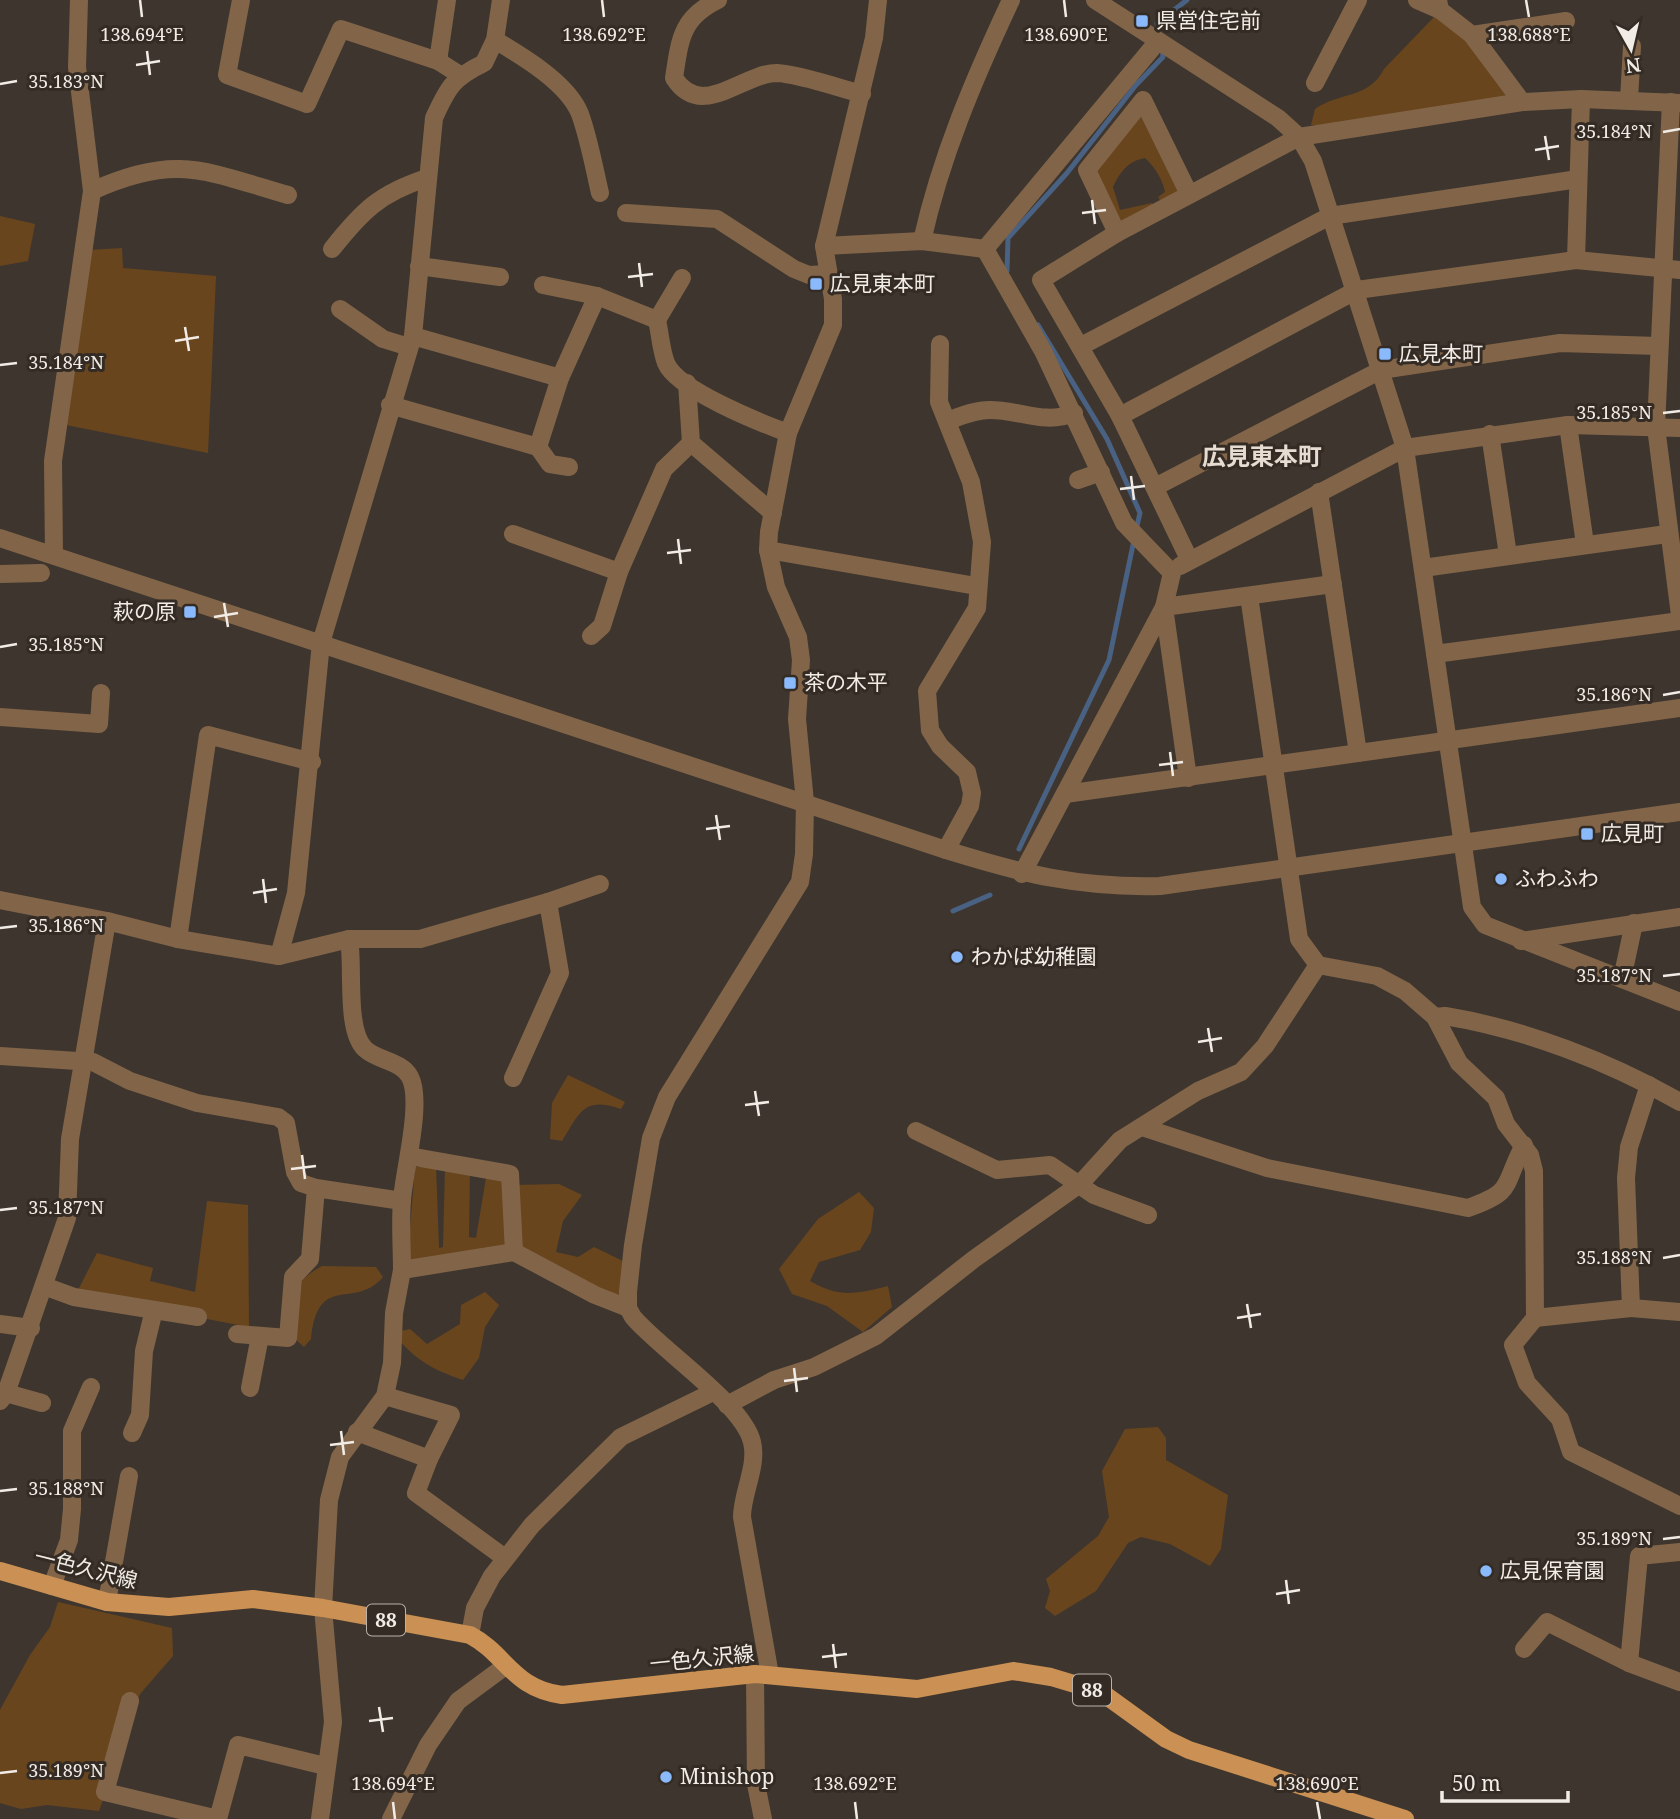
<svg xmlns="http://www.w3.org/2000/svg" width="1680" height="1819" font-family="'Noto Serif','Noto Sans JP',serif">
	<rect width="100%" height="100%" fill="#3e362e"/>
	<!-- green -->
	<g fill="#69451e">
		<path d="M1435 16 1454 24 1515 98 1332 126 1311 125 1315 109C1339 92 1369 99 1384 69Z"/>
		<path d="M1141 108 1185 193 1163 206 1158 197 1165 192C1163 180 1154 166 1145 158 1128 161 1120 172 1113 187L1120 210 1152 203 1156 208 1118 230 1092 171Z"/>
		<path d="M0 216 35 224 28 261 0 266Z"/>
		<path d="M122 248 123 268 216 276 208 453 66 425 89 250Z"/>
		<path d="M568 1075 625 1102 621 1109C584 1096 580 1112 562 1141L550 1139 552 1103Z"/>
		<path d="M415 1167H436L439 1248 443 1247 445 1168 470 1167 469 1237 476 1238 486 1178 505 1177 515 1185 559 1184 582 1195 563 1221 556 1252 578 1257 594 1247 627 1263 625 1302 514 1249 407 1265Z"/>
		<path d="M859 1192 874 1208 871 1232 860 1250 819 1262 810 1281C839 1298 856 1294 888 1286L892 1307 863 1332 827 1306 792 1294 779 1269 818 1219Z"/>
		<path d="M207 1201 248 1205 249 1327 76 1294 97 1253 153 1268 150 1281 195 1292Z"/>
		<path d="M322 1266 376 1267 383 1277C354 1311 318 1271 311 1339L304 1347 294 1338C292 1301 286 1286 322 1266Z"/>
		<path d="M485 1292 499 1305 485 1327 479 1358 463 1380C431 1369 414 1359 393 1333L410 1329 427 1344 460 1324 461 1305Z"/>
		<path d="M1158 1427 1166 1438V1460L1228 1495 1221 1549 1210 1566 1170 1544 1141 1537 1128 1543 1096 1591 1055 1616 1045 1608 1050 1591 1046 1579 1098 1536 1109 1517 1102 1471 1125 1429Z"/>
		<path d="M58 1602 172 1628 173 1656 140 1694 99 1811 47 1805 21 1809 0 1803V1710L30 1655 50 1627Z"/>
	</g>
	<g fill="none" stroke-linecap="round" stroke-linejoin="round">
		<!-- stream -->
		<g stroke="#496182" stroke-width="5">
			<path d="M1159 35 1157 23 1187 0"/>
			<path d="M1007 271 1008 238 1067 173 1136 85 1163 57 1162 48"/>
			<path d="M1038 325 1107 439 1140 513 1136 530"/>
			<path d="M1019 849 1109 660 1134 540"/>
			<path d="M953 911 990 895"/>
		</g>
		<!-- minor -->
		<g stroke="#826549" stroke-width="18">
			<path d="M241 0 227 75 307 104 341 29 438 61 460 75"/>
			<path d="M718 0C681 18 680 39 674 78 702 121 742 73 777 73 799 74 839 88 862 94"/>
			<path d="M1417 0 1440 10"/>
			<path d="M1438 0 1440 10 1472 35 1522 102"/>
			<path d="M1472 35 1566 21"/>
			<path d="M495 40C522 56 568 83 580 114 589 139 594 167 600 193"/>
			<path d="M438 61 447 0"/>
			<path d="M1315 83 1358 0"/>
			<path d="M1629 100 1632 46"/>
			<path d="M1671 102 1656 427 1680 615"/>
			<path d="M92 191C176 153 205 171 288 195"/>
			<path d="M626 213 717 219 794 269 809 275 827 274"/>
			<path d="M1117 233 1087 170 1143 100 1189 194"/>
			<path d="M922 241C941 156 974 79 1011 0"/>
			<path d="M824 246 922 241 985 249"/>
			<path d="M332 249C362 211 380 193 427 178"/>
			<path d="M1576 260 1581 99"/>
			<path d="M419 266 500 277"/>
			<path d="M543 285 597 296 657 320C660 333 661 350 666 363 677 390 761 423 788 433"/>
			<path d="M340 309 383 339 409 347"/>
			<path d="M657 320 682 278"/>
			<path d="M413 336 560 378"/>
			<path d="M940 344 939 402 971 482 982 542 977 608 927 691 930 730 940 746 967 772 972 793 970 806 946 850"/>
			<path d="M1081 346 1330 216 1578 179"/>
			<path d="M687 383 691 443 773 513"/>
			<path d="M390 405 538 447"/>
			<path d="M1120 416 1357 290 1576 260 1680 270"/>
			<path d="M947 421C961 416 975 410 990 410 1021 410 1044 425 1074 413"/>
			<path d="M1568 425 1585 544"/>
			<path d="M1490 434 1508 555"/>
			<path d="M569 467 550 464 538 447 560 378 597 296"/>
			<path d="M1078 480 1101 472"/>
			<path d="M1155 487 1381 370 1560 343 1658 346"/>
			<path d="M1319 492 1358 753"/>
			<path d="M513 534 619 572"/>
			<path d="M768 550 976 586"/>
			<path d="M54 555 53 461 92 191 77 67 79 0"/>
			<path d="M1189 559 1120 416 1041 280 1117 233 1299 137 1522 102 1581 99 1680 103"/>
			<path d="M1180 566 1405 448 1568 425 1680 428"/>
			<path d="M1423 568 1667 534"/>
			<path d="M0 574 41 573"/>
			<path d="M591 636 602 626 619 572 664 469 691 443"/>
			<path d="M1435 654 1680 621"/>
			<path d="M0 717 99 724 101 693"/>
			<path d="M1188 778 1164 607 1333 584"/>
			<path d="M1065 794 1680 708"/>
			<path d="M0 900 107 921 178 939 279 956 349 939C354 966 345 1030 365 1049 378 1061 402 1061 410 1077 423 1102 404 1171 402 1200 400 1223 402 1247 402 1270L514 1252 595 1295 628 1308"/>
			<path d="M548 902 600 884"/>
			<path d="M178 939 208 735 312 762"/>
			<path d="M349 939H420L548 902 560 973 513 1078"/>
			<path d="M1521 941 1680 917"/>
			<path d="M279 956 296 893 321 643 413 336 434 118C448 87 453 78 484 63L495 40 501 0"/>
			<path d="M1318 965 1377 976 1405 991 1435 1017 1459 1063 1496 1098 1506 1124 1530 1155 1534 1171 1535 1318 1513 1345 1527 1383 1560 1419 1571 1452 1680 1506"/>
			<path d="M1622 979 1634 923"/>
			<path d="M1435 1017 1445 1016C1525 1029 1610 1062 1680 1102"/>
			<path d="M0 1056 93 1062 130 1081 197 1103 278 1117 286 1123 295 1172 301 1183 316 1188 402 1201"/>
			<path d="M1142 1127 1267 1168 1468 1208C1516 1191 1502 1186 1524 1145"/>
			<path d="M916 1131 997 1170 1050 1165 1094 1195 1148 1215"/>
			<path d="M409 1156 510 1174 514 1252"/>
			<path d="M44 1286 74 1297 198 1317"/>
			<path d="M1631 1308 1680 1312"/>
			<path d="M1535 1318 1631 1308 1626 1178 1629 1147 1649 1085"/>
			<path d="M0 1324 31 1328"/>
			<path d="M237 1334 288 1338 293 1277 310 1259 316 1188"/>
			<path d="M250 1388 260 1336"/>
			<path d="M6 1393 42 1403"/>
			<path d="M385 1396 451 1415 429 1459"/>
			<path d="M0 1401 6 1393 67 1218 70 1139 107 921"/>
			<path d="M727 1405 774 1380 814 1367 876 1336 974 1259 1080 1184 1120 1140 1198 1091 1241 1072 1265 1046 1318 965 1299 939 1249 596"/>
			<path d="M357 1432 429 1459 416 1493 505 1558"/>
			<path d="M132 1433 140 1415 144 1351 154 1310"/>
			<path d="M52 1586 69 1540 72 1509V1431L91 1387"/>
			<path d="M107 1602 129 1476"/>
			<path d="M470 1635 475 1608 492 1576 532 1525 621 1437 713 1392"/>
			<path d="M1524 1649 1547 1622 1629 1663 1680 1682"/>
			<path d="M1629 1663 1639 1556 1680 1552"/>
			<path d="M755 1674 756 1784 763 1819"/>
			<path d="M130 1701 105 1792 218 1819 238 1745 325 1766"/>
			<path d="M320 1819 333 1722 323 1608 329 1500 340 1457 385 1396 392 1363 394 1313 402 1270"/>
			<path d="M391 1819 428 1745 458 1701 504 1667"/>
		</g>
		<!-- tertiary -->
		<g stroke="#826549" stroke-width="18">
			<path d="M1095 0 1278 118 1299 137 1313 161 1405 448 1472 907 1485 925 1680 1002"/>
			<path d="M0 538 946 850C1023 874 1079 888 1160 886L1680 812"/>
			<path d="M1022 874 1164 607 1172 573 1124 523 1043 351 985 249 1158 41"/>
			<path d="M770 1675 742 1517C742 1493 758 1466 752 1442 743 1404 661 1350 633 1317L628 1308V1292L633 1245 651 1138 667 1097 800 882 804 854 805 802 797 719 801 660 798 637 776 587 768 550 769 532 788 433 833 325V299L824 246 874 38 878 0"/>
		</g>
		<!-- primary -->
		<path stroke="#cb9053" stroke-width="18" d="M0 1571 107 1602 169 1607 253 1599 323 1608 470 1635C506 1654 512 1688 562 1695L755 1674 917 1689 1013 1671 1051 1677 1101 1692 1166 1739 1189 1750 1405 1819"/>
	</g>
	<!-- ticks -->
	<path fill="none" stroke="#f2ece7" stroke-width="2.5" d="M140 0 142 17M602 0 604 17M1064 0 1066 17M1526 0 1529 17M147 51 150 75M136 65 160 61M0 84 17 81M1663 132 1680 129M1545 136 1549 160M1535 150 1559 146M1092 200 1095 224M1082 213 1106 210M639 263 642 287M628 277 653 274M185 327 189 351M175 341 199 337M0 365 17 363M1663 413 1680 411M1131 476 1134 500M1120 489 1145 486M678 539 681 564M667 553 691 550M224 603 228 627M214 617 238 613M0 647 17 644M1663 695 1680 692M1170 752 1173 776M1159 765 1183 762M716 815 720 840M706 829 730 826M263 879 266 903M253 893 277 889M0 928 17 926M1663 976 1680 974M1208 1028 1212 1052M1198 1042 1222 1038M755 1091 759 1116M745 1105 769 1102M302 1155 305 1179M291 1169 316 1166M0 1210 17 1208M1663 1258 1680 1255M1247 1304 1251 1328M1237 1318 1261 1314M794 1368 797 1392M784 1381 808 1378M341 1431 344 1455M330 1445 354 1442M0 1491 17 1489M1663 1539 1680 1537M1286 1580 1289 1604M1276 1594 1300 1590M833 1644 836 1668M822 1657 847 1654M379 1707 383 1732M369 1721 393 1718M0 1773 17 1771M393 1802 395 1819M855 1802 857 1819M1317 1802 1320 1819"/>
	<!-- markers -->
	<g fill="#8abafc" stroke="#342c24" stroke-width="2.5">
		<rect x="1135" y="14" width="14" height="14" rx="3.5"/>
		<rect x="809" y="277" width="14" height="14" rx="3.5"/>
		<rect x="1378" y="347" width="14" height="14" rx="3.5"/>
		<rect x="183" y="605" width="14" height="14" rx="3.5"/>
		<rect x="783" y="676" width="14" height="14" rx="3.5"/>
		<rect x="1580" y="827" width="14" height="14" rx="3.5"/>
		<circle cx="1501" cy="879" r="7"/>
		<circle cx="957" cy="957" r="7"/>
		<circle cx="1486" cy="1571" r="7"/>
		<circle cx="666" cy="1777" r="7"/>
	</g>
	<g text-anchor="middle" stroke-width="6" stroke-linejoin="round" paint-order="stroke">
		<!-- shield labels -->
		<g fill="#342c24" stroke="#b9b2ac" stroke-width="2">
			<rect x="367" y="1604.5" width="38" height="31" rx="5"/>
			<rect x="1073" y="1674.5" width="38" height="31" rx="5"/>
		</g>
		<g font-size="19" font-weight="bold" fill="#f2ece7">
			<text x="386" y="1627">88</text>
			<text x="1092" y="1697">88</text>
		</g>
		<!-- poi labels -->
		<g font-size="21" fill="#f2ece7" stroke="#342c24" text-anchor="start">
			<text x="1156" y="28">県営住宅前</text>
			<text x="830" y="291">広見東本町</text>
			<text x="1399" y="361">広見本町</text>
			<text x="176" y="619" text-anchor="end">萩の原</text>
			<text x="804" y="690">茶の木平</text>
			<text x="1601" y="841">広見町</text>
			<text x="1515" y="886">ふわふわ</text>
			<text x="971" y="964">わかば幼稚園</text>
			<text x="1500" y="1578">広見保育園</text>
			<text x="680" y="1784">Minishop</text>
		</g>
		<!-- street labels -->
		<g font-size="21" fill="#f2ece7" stroke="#342c24">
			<text transform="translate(86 1569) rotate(14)" y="7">一色久沢線</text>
			<text transform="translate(702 1659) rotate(-6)" y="7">一色久沢線</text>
		</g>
		<!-- quarter labels -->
		<g font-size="24" font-weight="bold" fill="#e6dcd2" stroke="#342c24">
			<text x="1262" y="465">広見東本町</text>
		</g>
	</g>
	<g font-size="18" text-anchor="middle" fill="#f2ece7" stroke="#342c24" stroke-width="6" stroke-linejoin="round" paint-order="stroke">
		<text x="142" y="41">138.694°E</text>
		<text x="604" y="41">138.692°E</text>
		<text x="1066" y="41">138.690°E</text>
		<text x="1529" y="41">138.688°E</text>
		<text x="66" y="88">35.183°N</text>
		<text x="1614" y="138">35.184°N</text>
		<text x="66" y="369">35.184°N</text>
		<text x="1614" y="419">35.185°N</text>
		<text x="66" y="651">35.185°N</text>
		<text x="1614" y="701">35.186°N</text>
		<text x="66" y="932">35.186°N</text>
		<text x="1614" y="982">35.187°N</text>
		<text x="66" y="1214">35.187°N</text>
		<text x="1614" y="1264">35.188°N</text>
		<text x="66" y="1495">35.188°N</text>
		<text x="1614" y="1545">35.189°N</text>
		<text x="66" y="1777">35.189°N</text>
		<text x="393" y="1790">138.694°E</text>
		<text x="855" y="1790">138.692°E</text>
		<text x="1317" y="1790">138.690°E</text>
	</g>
	<!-- north arrow -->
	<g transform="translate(1631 49) rotate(172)" stroke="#342c24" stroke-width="5" paint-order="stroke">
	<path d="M0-5L12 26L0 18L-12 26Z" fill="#f2ece7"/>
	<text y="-10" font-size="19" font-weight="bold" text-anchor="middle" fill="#f2ece7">N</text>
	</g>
	<!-- scale -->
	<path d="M1442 1791v10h126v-10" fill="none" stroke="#f2ece7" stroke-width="3.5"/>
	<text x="1452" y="1791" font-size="21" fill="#f2ece7" stroke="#342c24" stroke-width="5" paint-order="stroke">50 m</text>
</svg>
